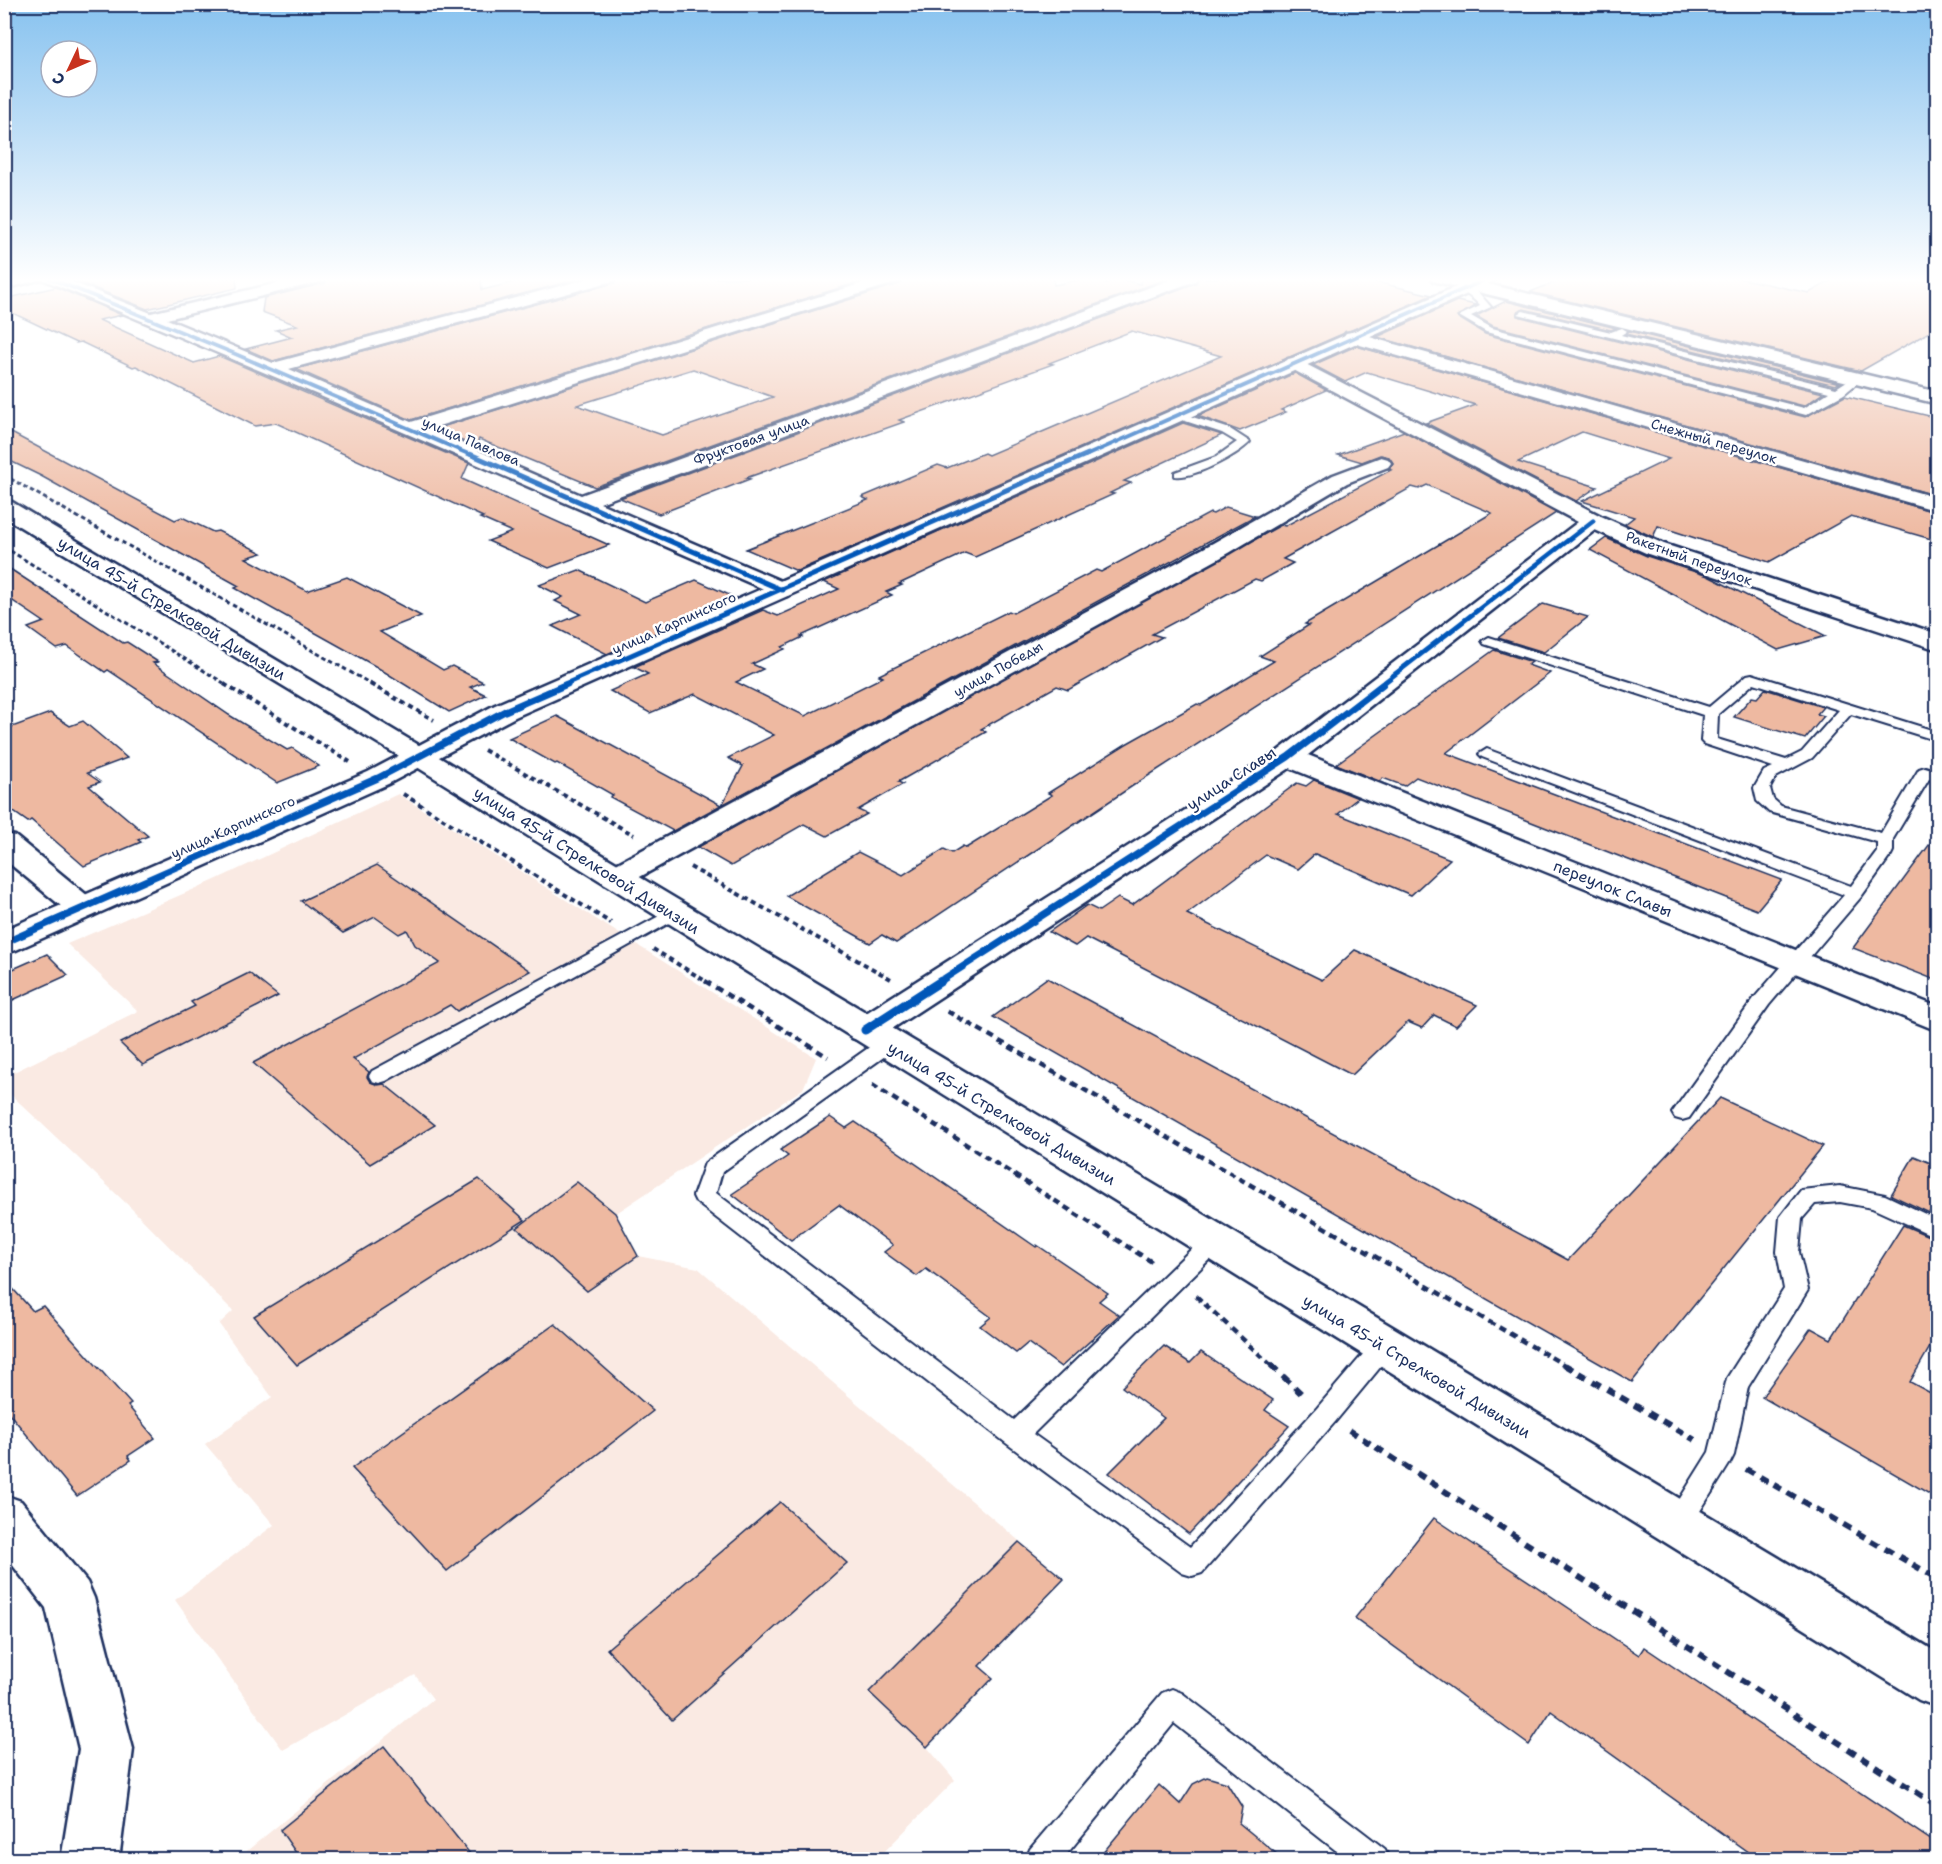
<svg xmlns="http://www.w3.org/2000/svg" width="1942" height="1864" font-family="'Shantell Sans',sans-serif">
	<rect width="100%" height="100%" fill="#fff"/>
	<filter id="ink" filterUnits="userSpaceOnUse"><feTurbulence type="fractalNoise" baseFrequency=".0167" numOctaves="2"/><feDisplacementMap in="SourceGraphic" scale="12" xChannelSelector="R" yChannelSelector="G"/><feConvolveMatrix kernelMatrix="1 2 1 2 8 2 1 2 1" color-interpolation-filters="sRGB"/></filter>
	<g filter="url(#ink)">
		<!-- built -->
		<path fill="#faeae3" d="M398 794 816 1058 803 1089 615 1214 638 1256 698 1268 1064 1579 980 1666 993 1678 927 1747 955 1780 877 1859H237L433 1699 415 1675 283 1750 175 1600 274 1525 205 1444 272 1397 219 1324 233 1311 128 1205 5 1089 4 1077 138 1011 67 944 213 881Z"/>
		<!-- building -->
		<g fill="#eeb9a1" stroke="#1b2f5e" stroke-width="1.5" fill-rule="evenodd">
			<path d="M99 278H236L237 288 147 309 79 282Z"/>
			<path d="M328 278H481L482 290 531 278H582L273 361 246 349 292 337 276 330 297 325 262 312 264 298 325 283Z"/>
			<path d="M617 278H872L411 420 296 369 614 283Z"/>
			<path d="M905 278H1053L1054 285 1089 278 1106 283 1119 279 1140 284 1141 278H1169L595 487 479 439 476 447 435 429 902 283ZM693 369 773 397 662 435 577 405Z"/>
			<path d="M1199 278H1359L1432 295 797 571 746 549 868 500 862 497 938 465 947 468 984 453 988 455 1221 356 1132 331 1049 363 1053 364 899 420 904 422 746 478 750 479 659 514 620 498 1196 283Z"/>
			<path d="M1565 278H1738L1809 293 1836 278H1938V327L1861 371 1530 292Z"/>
			<path d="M56 287 122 315 99 320 194 363 219 356 469 463 462 479 609 545 549 568 488 541 512 532 480 518 483 517 276 423 255 426 136 366 133 367 81 342 76 343 4 309V299Z"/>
			<path d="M1457 301 1476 305 1457 317 1485 334 1805 417 1845 396 1938 418V496L1377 337Z"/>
			<path d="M1506 301 1616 328 1611 330 1524 309 1517 312V316L1823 393 1804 406 1493 326 1476 316Z"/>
			<path d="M1629 331 1840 383 1835 385 1626 334Z"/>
			<path d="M1356 346 1938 513V541L1851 516 1769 562 1658 526 1653 537 1625 524 1634 517 1582 501 1669 459 1582 432 1518 462 1597 487 1576 501 1426 423 1476 405 1367 372 1345 382 1313 365Z"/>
			<path d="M1295 373 1326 390 1281 410 1286 412 1240 431 1198 416Z"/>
			<path d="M1183 423 1222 435 1124 481 1131 483 1110 493 1114 494 975 557 965 553 899 584 902 585 886 592 892 595 801 636 803 637 782 647 785 649 752 664 763 669 736 682 805 716 883 677 879 675 1009 611 1013 613 1096 570 1101 572 1210 513 1213 514 1226 507 1255 516 722 805 743 766 728 758 774 735 695 694 650 713 610 691 648 674 634 667 763 610 778 616 839 589 824 582Z"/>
			<path d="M4 429 175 520 182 517 213 532 218 531 262 553 246 558 307 591 347 577 421 616 380 632 443 670 452 666 483 682 470 687 486 695 449 712 375 666 235 588 239 586 41 476 4 458Z"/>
			<path d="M1404 431 1556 513 1134 785 896 943 882 935 870 943 786 896 858 852 903 875 944 849 952 853 963 846 966 848 1052 795 1048 793 1126 744 1197 704 1201 705 1274 661 1260 656 1309 625 1305 624 1492 513 1427 485 1419 489 1412 487 1283 559 1293 563 1261 581 1255 579 1152 634 1162 637 1068 690 1057 686 981 729 986 732 898 782 903 784 858 810 867 814 827 836 804 824 731 866 698 847 1281 525 1285 526 1391 470 1388 469 1393 463 1389 457 1380 455 1362 462 1338 455Z"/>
			<path d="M1606 538 1647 556 1708 576 1826 636 1778 650 1590 550Z"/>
			<path d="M4 565 123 643 127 642 158 662 153 663 229 715 287 750 292 748 319 766 277 783 108 670 105 672 67 646 57 649 28 628 44 622 4 595Z"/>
			<path d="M579 570 645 602 696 580 736 598 607 654 552 626 581 614 555 601 563 597 539 585Z"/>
			<path d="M1543 604 1588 617 1544 652 1498 638Z"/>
			<path d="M1494 650 1532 662 1528 665 1550 673 1446 753 1782 880 1757 910 1416 777 1404 786 1383 778 1379 781 1336 764Z"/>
			<path d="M1765 689 1823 707 1817 714 1824 716 1805 739 1734 717 1752 697 1757 698Z"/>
			<path d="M50 713 70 726 83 721 127 758 87 773 100 782 89 786 148 836 138 840 141 842 84 866 31 820 28 822 4 805V730Z"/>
			<path d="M557 716 721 805 673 831 610 797 613 795 557 763 555 764 509 738Z"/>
			<path d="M1314 780 1358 798 1338 814 1450 859 1411 895 1315 854 1298 869 1266 855 1187 914 1322 980 1355 950 1477 1005 1456 1026 1434 1015 1422 1028 1408 1022 1352 1075 1086 938 1075 946 1049 932 1087 905 1099 911 1118 898 1132 905 1297 783 1306 786Z"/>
			<path d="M1938 833V981L1853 948Z"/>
			<path d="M377 865 530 971 457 1011 450 1005 353 1059 369 1072 367 1077 370 1082 378 1085 384 1084 435 1125 370 1164 253 1063 440 963 415 945 407 930 399 934 375 917 343 933 301 901Z"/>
			<path d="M47 954 68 975 4 1004V973Z"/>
			<path d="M249 973 278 996 143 1065 120 1043 195 1006 191 1002Z"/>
			<path d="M1047 978 1568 1260 1720 1098 1823 1146 1632 1382 993 1017Z"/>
			<path d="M830 1117 846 1128 855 1122 1036 1247 1037 1245 1108 1293 1099 1301 1119 1315 1061 1367 1028 1343 1016 1353 980 1326 991 1317 926 1269 917 1276 884 1252 893 1245 839 1205 791 1240 732 1194 788 1156 780 1150Z"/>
			<path d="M1914 1156 1938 1166V1217L1891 1195Z"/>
			<path d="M479 1179 525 1220 297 1365 254 1316Z"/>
			<path d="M577 1182 615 1213 638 1256 587 1291 517 1228Z"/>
			<path d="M1903 1225 1938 1240V1333L1910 1382 1938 1397V1499L1762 1397 1811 1328 1831 1339Z"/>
			<path d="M4 1279 33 1311 43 1306 131 1404 128 1406 155 1438 128 1456 131 1460 77 1496 4 1407Z"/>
			<path d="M555 1324 653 1411 447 1571 352 1468Z"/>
			<path d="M1164 1346 1190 1363 1201 1352 1273 1400 1265 1410 1289 1426 1189 1534 1109 1473 1164 1418 1122 1387Z"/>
			<path d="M780 1502 847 1563 672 1720 607 1649Z"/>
			<path d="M1434 1518 1639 1655 1644 1647 1938 1845V1860H1759L1551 1711 1529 1745 1355 1618Z"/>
			<path d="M1019 1542 1064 1579 979 1666 993 1678 927 1747 869 1692Z"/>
			<path d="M384 1746 475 1860H301L280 1830Z"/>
			<path d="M1207 1777 1227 1783 1242 1807 1239 1823 1284 1860H1097L1159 1785 1180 1804 1193 1784Z"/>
		</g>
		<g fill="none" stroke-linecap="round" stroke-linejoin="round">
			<defs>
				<g id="service">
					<path d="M1464 286 1477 291 1491 307 1471 316 1492 328 1804 408 1829 392 1518 314 1523 311 1611 332 1622 328 1627 331 1621 335 1836 388 1853 377 1862 379 1844 394 1806 415 1486 332 1459 316 1480 306C1473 297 1467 296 1460 289Z"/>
					<path d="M1177 412 1230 429 1250 442C1238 455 1193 479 1175 476V472L1216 457 1237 442 1222 433 1173 417V413Z"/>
					<path d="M1489 637 1709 707 1747 675 1752 674 1938 732V741L1851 714 1812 758 1776 777 1770 788 1773 799 1781 806 1881 833 1919 769 1925 767 1938 771V782L1929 779 1893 839V851L1891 855 1861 897 1769 1005 1689 1118 1682 1120 1675 1118 1672 1113 1755 997 1844 895 1482 757 1479 754 1487 749 1492 751 1851 886 1877 851V842L1769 812 1757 801 1754 788 1764 771 1773 767 1704 744 1701 741 1703 715 1484 644 1482 641ZM1754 683 1839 710 1802 752 1786 760 1717 739 1718 714Z"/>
					<path d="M674 908 680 909 683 913 680 917 386 1081 379 1083 372 1081 369 1076 372 1071Z"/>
					<path d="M888 1038 895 1039 898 1044 895 1049 722 1172 716 1193 1014 1420 1205 1236 1213 1234 1221 1236 1224 1242 1221 1248 1033 1434 1190 1547 1317 1408 1376 1339 1384 1336 1392 1339 1396 1346 1392 1353 1335 1422 1202 1573 1192 1576 1182 1573 1006 1443 696 1202 693 1196 705 1163 881 1039Z"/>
					<path d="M1840 1186 1885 1195 1938 1220V1238L1872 1208 1840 1202 1815 1204 1802 1219 1799 1252 1808 1290 1748 1387 1734 1455 1730 1463 1687 1532 1678 1536 1669 1532 1665 1524 1669 1516 1709 1452 1727 1378 1784 1289 1777 1252 1780 1217 1801 1190Z"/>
					<path d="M1172 1689 1182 1693 1385 1849 1389 1860H1348L1174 1723 1062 1860H1026L1030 1849 1162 1693Z"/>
				</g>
				<g id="minor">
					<path d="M12 278H62L151 313 299 278H326L324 281 167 319 273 363 590 278H615L613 281 289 369 411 422 879 278H903L901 281 429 429 581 495 1175 278H1197L1195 281 600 503 790 585 794 590 790 595 782 597 318 395 42 279 4 289V279Z"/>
					<path d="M1431 278H1460L1477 282 1479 285 1471 290 1433 281Z"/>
					<path d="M1352 332 1938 498V511L1346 341 1343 337 1346 333Z"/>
					<path d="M1294 358 1601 516 1664 544 1938 634V650L1648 554 1595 530 1308 755 1938 1007V1031L1290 768 878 1038 865 1042 852 1038 847 1030 852 1022 1278 751 1578 522 1288 367 1285 363 1288 359Z"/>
					<path d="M1381 457 1388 459 1391 463 1388 467 1347 483 1229 553 627 884 616 886 605 884 600 877 605 870 1213 543 1333 475Z"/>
					<path d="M4 834 15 836 94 901 99 908 94 915 83 918 72 915 4 859Z"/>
					<path d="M4 1495 21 1501 87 1582 94 1598 133 1749 119 1860H61L79 1749 46 1608 4 1554Z"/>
				</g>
				<path id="tertiary" d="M1476 278H1497L1488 284 1938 392V404L1474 291 515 717 388 784 16 950 4 953V930L368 772 495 705Z"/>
				<path id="secondary" d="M4 501 12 502 1938 1653V1707L1919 1700 409 762 4 517Z"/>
			</defs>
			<!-- service casing -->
			<use href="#service" stroke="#1b2f5e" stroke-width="4"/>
			<!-- minor casing -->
			<use href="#minor" stroke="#1b2f5e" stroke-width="5"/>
			<!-- tertiary casing -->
			<use href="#tertiary" stroke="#1b2f5e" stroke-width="5"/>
			<!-- secondary casing -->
			<use href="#secondary" stroke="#1b2f5e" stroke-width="5"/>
			<!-- path-far3 -->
			<g stroke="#1b2f5e" stroke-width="3" stroke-dasharray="4.5 3" stroke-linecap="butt">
				<path d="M4 475 373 685"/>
				<path d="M4 547 227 685"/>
			</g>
			<!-- path-far2 -->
			<g stroke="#1b2f5e" stroke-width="4" stroke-dasharray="5 4" stroke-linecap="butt">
				<path d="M224 684 350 762"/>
				<path d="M370 684 434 720"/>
				<path d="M484 750 634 835"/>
				<path d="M403 794 611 923"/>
				<path d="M690 867 891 979"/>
				<path d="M653 949 707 982"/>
			</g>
			<!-- path-far1 -->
			<g stroke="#1b2f5e" stroke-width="4.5" stroke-dasharray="7 5" stroke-linecap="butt">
				<path d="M705 981 828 1057"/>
				<path d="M947 1011 1568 1367"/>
				<path d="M872 1085 1155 1264"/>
				<path d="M1196 1296 1273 1367"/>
			</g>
			<!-- path -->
			<g stroke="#1b2f5e" stroke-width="6" stroke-dasharray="9 7" stroke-linecap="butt">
				<path d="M1271 1365 1305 1397"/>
				<path d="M1565 1365 1695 1440"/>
				<path d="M1349 1430 1938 1806"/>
				<path d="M1746 1469 1938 1579"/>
			</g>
			<!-- service -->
			<use href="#service" fill="#fff" fill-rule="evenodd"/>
			<!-- minor -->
			<use href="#minor" fill="#fff" fill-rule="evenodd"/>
			<!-- tertiary -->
			<use href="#tertiary" fill="#fff" fill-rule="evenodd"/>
			<!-- secondary -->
			<use href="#secondary" fill="#fff" fill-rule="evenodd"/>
			<defs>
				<g id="cycleway-far3">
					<path d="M49 278 233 353 473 456"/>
					<path d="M1085 456 1489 278"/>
				</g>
				<g id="cycleway-far2">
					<path d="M470 454 782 590"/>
					<path d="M563 685 1088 454"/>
					<path d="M1381 685 1593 521"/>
				</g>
				<g id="cycleway-far1">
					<path d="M4 943 378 778 505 711 567 684"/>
					<path d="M939 982 1288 757 1383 684"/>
				</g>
				<path id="cycleway" d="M865 1030 941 981"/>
			</defs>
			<!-- cycleway-far3 casing -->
			<use href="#cycleway-far3" stroke="#fff" stroke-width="6"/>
			<!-- cycleway-far2 casing -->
			<use href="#cycleway-far2" stroke="#fff" stroke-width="8"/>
			<!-- cycleway-far1 casing -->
			<use href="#cycleway-far1" stroke="#fff" stroke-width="10"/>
			<!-- cycleway casing -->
			<use href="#cycleway" stroke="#fff" stroke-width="13"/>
			<!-- cycleway-far3 -->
			<use href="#cycleway-far3" stroke="#0057b8" stroke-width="4"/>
			<!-- cycleway-far2 -->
			<use href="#cycleway-far2" stroke="#0057b8" stroke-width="5"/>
			<!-- cycleway-far1 -->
			<use href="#cycleway-far1" stroke="#0057b8" stroke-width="7"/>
			<!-- cycleway -->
			<use href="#cycleway" stroke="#0057b8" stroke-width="9"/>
		</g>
	</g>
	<!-- sky -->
	<linearGradient id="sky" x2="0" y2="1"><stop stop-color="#87c2ef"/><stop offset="0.52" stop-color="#fff"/><stop offset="1" stop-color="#fff" stop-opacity="0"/></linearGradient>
	<rect width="1942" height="539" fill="url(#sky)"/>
	<g text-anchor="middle" stroke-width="5" stroke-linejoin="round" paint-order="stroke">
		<!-- far-street labels -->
		<g font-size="14" fill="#1b2f5e" stroke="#fff">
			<text transform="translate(751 440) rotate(-20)" y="5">Фруктовая улица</text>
			<text transform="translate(471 441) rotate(23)" y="5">улица Павлова</text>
			<text transform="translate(1714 441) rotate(16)" y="5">Снежный переулок</text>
			<text transform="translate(1689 558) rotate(20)" y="5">Ракетный переулок</text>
			<text transform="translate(674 623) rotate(-24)" y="5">улица Карпинского</text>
			<text transform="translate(998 669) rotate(-29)" y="5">улица Победы</text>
			<text transform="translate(233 827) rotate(-24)" y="5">улица Карпинского</text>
		</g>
		<!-- street labels -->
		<g font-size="16" fill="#1b2f5e" stroke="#fff">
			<text transform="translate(172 608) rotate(31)" y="6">улица 45-й Стрелковой Дивизии</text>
			<text transform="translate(1231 778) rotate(-33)" y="6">улица Славы</text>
			<text transform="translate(587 860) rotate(32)" y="6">улица 45-й Стрелковой Дивизии</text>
			<text transform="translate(1613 888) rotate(22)" y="6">переулок Славы</text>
			<text transform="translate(1002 1113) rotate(31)" y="6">улица 45-й Стрелковой Дивизии</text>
			<text transform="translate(1417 1366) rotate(31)" y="6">улица 45-й Стрелковой Дивизии</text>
		</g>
	</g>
	<!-- margin -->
	<rect width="1942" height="1864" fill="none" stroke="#fff" stroke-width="24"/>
	<rect x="12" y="12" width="1918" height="1840" fill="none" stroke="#1b2f5e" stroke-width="2" filter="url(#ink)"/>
	<!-- north arrow -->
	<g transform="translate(69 69) rotate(226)"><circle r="28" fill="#ffffff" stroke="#a4acbf" stroke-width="1.5"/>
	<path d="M0-4.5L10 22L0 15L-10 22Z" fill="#c8321e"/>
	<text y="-9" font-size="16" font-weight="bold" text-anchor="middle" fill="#1b2f5e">С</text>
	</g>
</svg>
